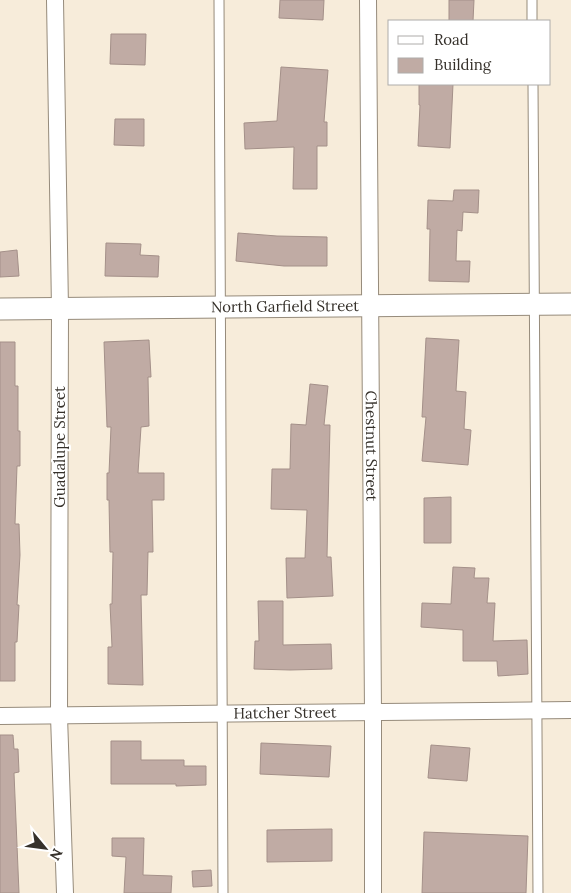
<svg xmlns="http://www.w3.org/2000/svg" width="571" height="893" font-family="Lora,serif">
	<rect width="100%" height="100%" fill="#f7ecda"/>
	<!-- building -->
	<g fill="#c0aba4" stroke="#a49089">
		<path d="M280 0H324L323 20 279 18Z"/>
		<path d="M449 0H474L473 21H449Z"/>
		<path d="M111 34H146L145 65 110 64Z"/>
		<path d="M281 67 328 70 324 122H327V146H317V189H293L294 147 245 149 244 123 277 121Z"/>
		<path d="M419 84H453L450 148 418 146 420 105H419Z"/>
		<path d="M115 119H144V146L114 145Z"/>
		<path d="M454 190H479L478 213 463 212 462 231 457 230 456 261H470L469 282 429 281 430 229H427L428 200 453 201Z"/>
		<path d="M238 233 277 236 327 237V266H284L236 261Z"/>
		<path d="M106 243 141 244 140 255 159 256 158 277 105 276Z"/>
		<path d="M17 250 19 276 0 277V252Z"/>
		<path d="M426 338 459 340 456 391 466 392 464 429 471 430 468 465 422 461 426 417H422Z"/>
		<path d="M149 340 151 377H148L149 426 141 427 138 473H164V500H152L153 552H148L147 595H141L143 685 108 684V647H112L110 604H112L113 552H110L109 500H107V473H109L111 427H107L104 342Z"/>
		<path d="M0 342H15V386H18V431H20V466H17L15 524H19L20 555 17 605H19L17 642H15V681H0Z"/>
		<path d="M310 384 328 386 324 425H330L327 557H331L333 596 287 598 286 558H305L307 510 271 509 272 469H290L291 424 306 425Z"/>
		<path d="M451 497V543H424V498Z"/>
		<path d="M453 567 475 568 474 578H489L487 603H495L493 641 527 640 528 674 498 676 497 661H463V630L421 627 422 603 451 604Z"/>
		<path d="M258 601H283V645L331 644 332 669 290 670 254 669 255 641H259Z"/>
		<path d="M0 735H13L14 749H18L19 772 14 773 19 893H0Z"/>
		<path d="M111 741H141V760H184V766H206V785L176 786V784H111Z"/>
		<path d="M261 743 331 746 329 777 260 774Z"/>
		<path d="M431 745 470 748 467 781 428 778Z"/>
		<path d="M332 829V861L267 862V830Z"/>
		<path d="M424 832 528 836 526 893H422Z"/>
		<path d="M112 838H144L143 875 172 876 171 893H124L126 857 112 856Z"/>
		<path d="M211 870 212 886 193 887 192 871Z"/>
	</g>
	<g fill="none" stroke-linecap="round" stroke-linejoin="round">
		<defs>
			<g id="service">
				<path d="M219 0 223 893"/>
				<path d="M532 0V21"/>
				<path d="M533 84 538 893"/>
			</g>
			<g id="minor">
				<path d="M55 0 60 309 59 716 65 893"/>
				<path id="s1" d="M368 0 373 712V893"/>
				<path id="s2" d="M0 716 571 710"/>
			</g>
			<g id="tertiary">
				<path id="s3" d="M0 309 571 304"/>
			</g>
		</defs>
		<!-- service casing -->
		<use href="#service" stroke="#968b7b" stroke-width="11"/>
		<!-- minor casing -->
		<use href="#minor" stroke="#968b7b" stroke-width="18"/>
		<!-- tertiary casing -->
		<use href="#tertiary" stroke="#968b7b" stroke-width="23"/>
		<!-- service -->
		<use href="#service" stroke="#fff" stroke-width="9"/>
		<!-- minor -->
		<use href="#minor" stroke="#fff" stroke-width="16"/>
		<!-- tertiary -->
		<use href="#tertiary" stroke="#fff" stroke-width="21"/>
	</g>
	<g text-anchor="middle" stroke-width="4" stroke-linejoin="round" paint-order="stroke">
		<!-- street labels -->
		<g font-size="15" fill="#35302a" stroke="#fff">
			<text dy="5" stroke="none"><textPath href="#s3" startOffset="285">North Garfield Street</textPath></text>
			<text transform="translate(60 447) rotate(-90)" y="5">Guadalupe Street</text>
			<text dy="5" stroke="none"><textPath href="#s1" startOffset="446">Chestnut Street</textPath></text>
			<text dy="5" stroke="none"><textPath href="#s2" startOffset="285">Hatcher Street</textPath></text>
		</g>
	</g>
	<!-- legend -->
	<rect x="388" y="20" width="162" height="65" fill="#ffffff" stroke="#aeacaa"/>
	<rect x="398" y="36" width="25" height="8" fill="#ffffff" stroke="#aeacaa"/>
	<text x="434" y="45" font-size="15" fill="#35302a">Road</text>
	<rect x="398" y="58" width="25" height="15" fill="#c0aba4" stroke="#aeacaa"/>
	<text x="434" y="70" font-size="15" fill="#35302a">Building</text>
	<!-- north arrow -->
	<g transform="translate(45 848) rotate(119)" stroke="#ffffff" stroke-width="4" paint-order="stroke">
	<path d="M0-4L9 19L0 12L-9 19Z" fill="#35302a"/>
	<text y="-8" font-size="14" font-weight="bold" text-anchor="middle" fill="#35302a">N</text>
	</g>
</svg>
